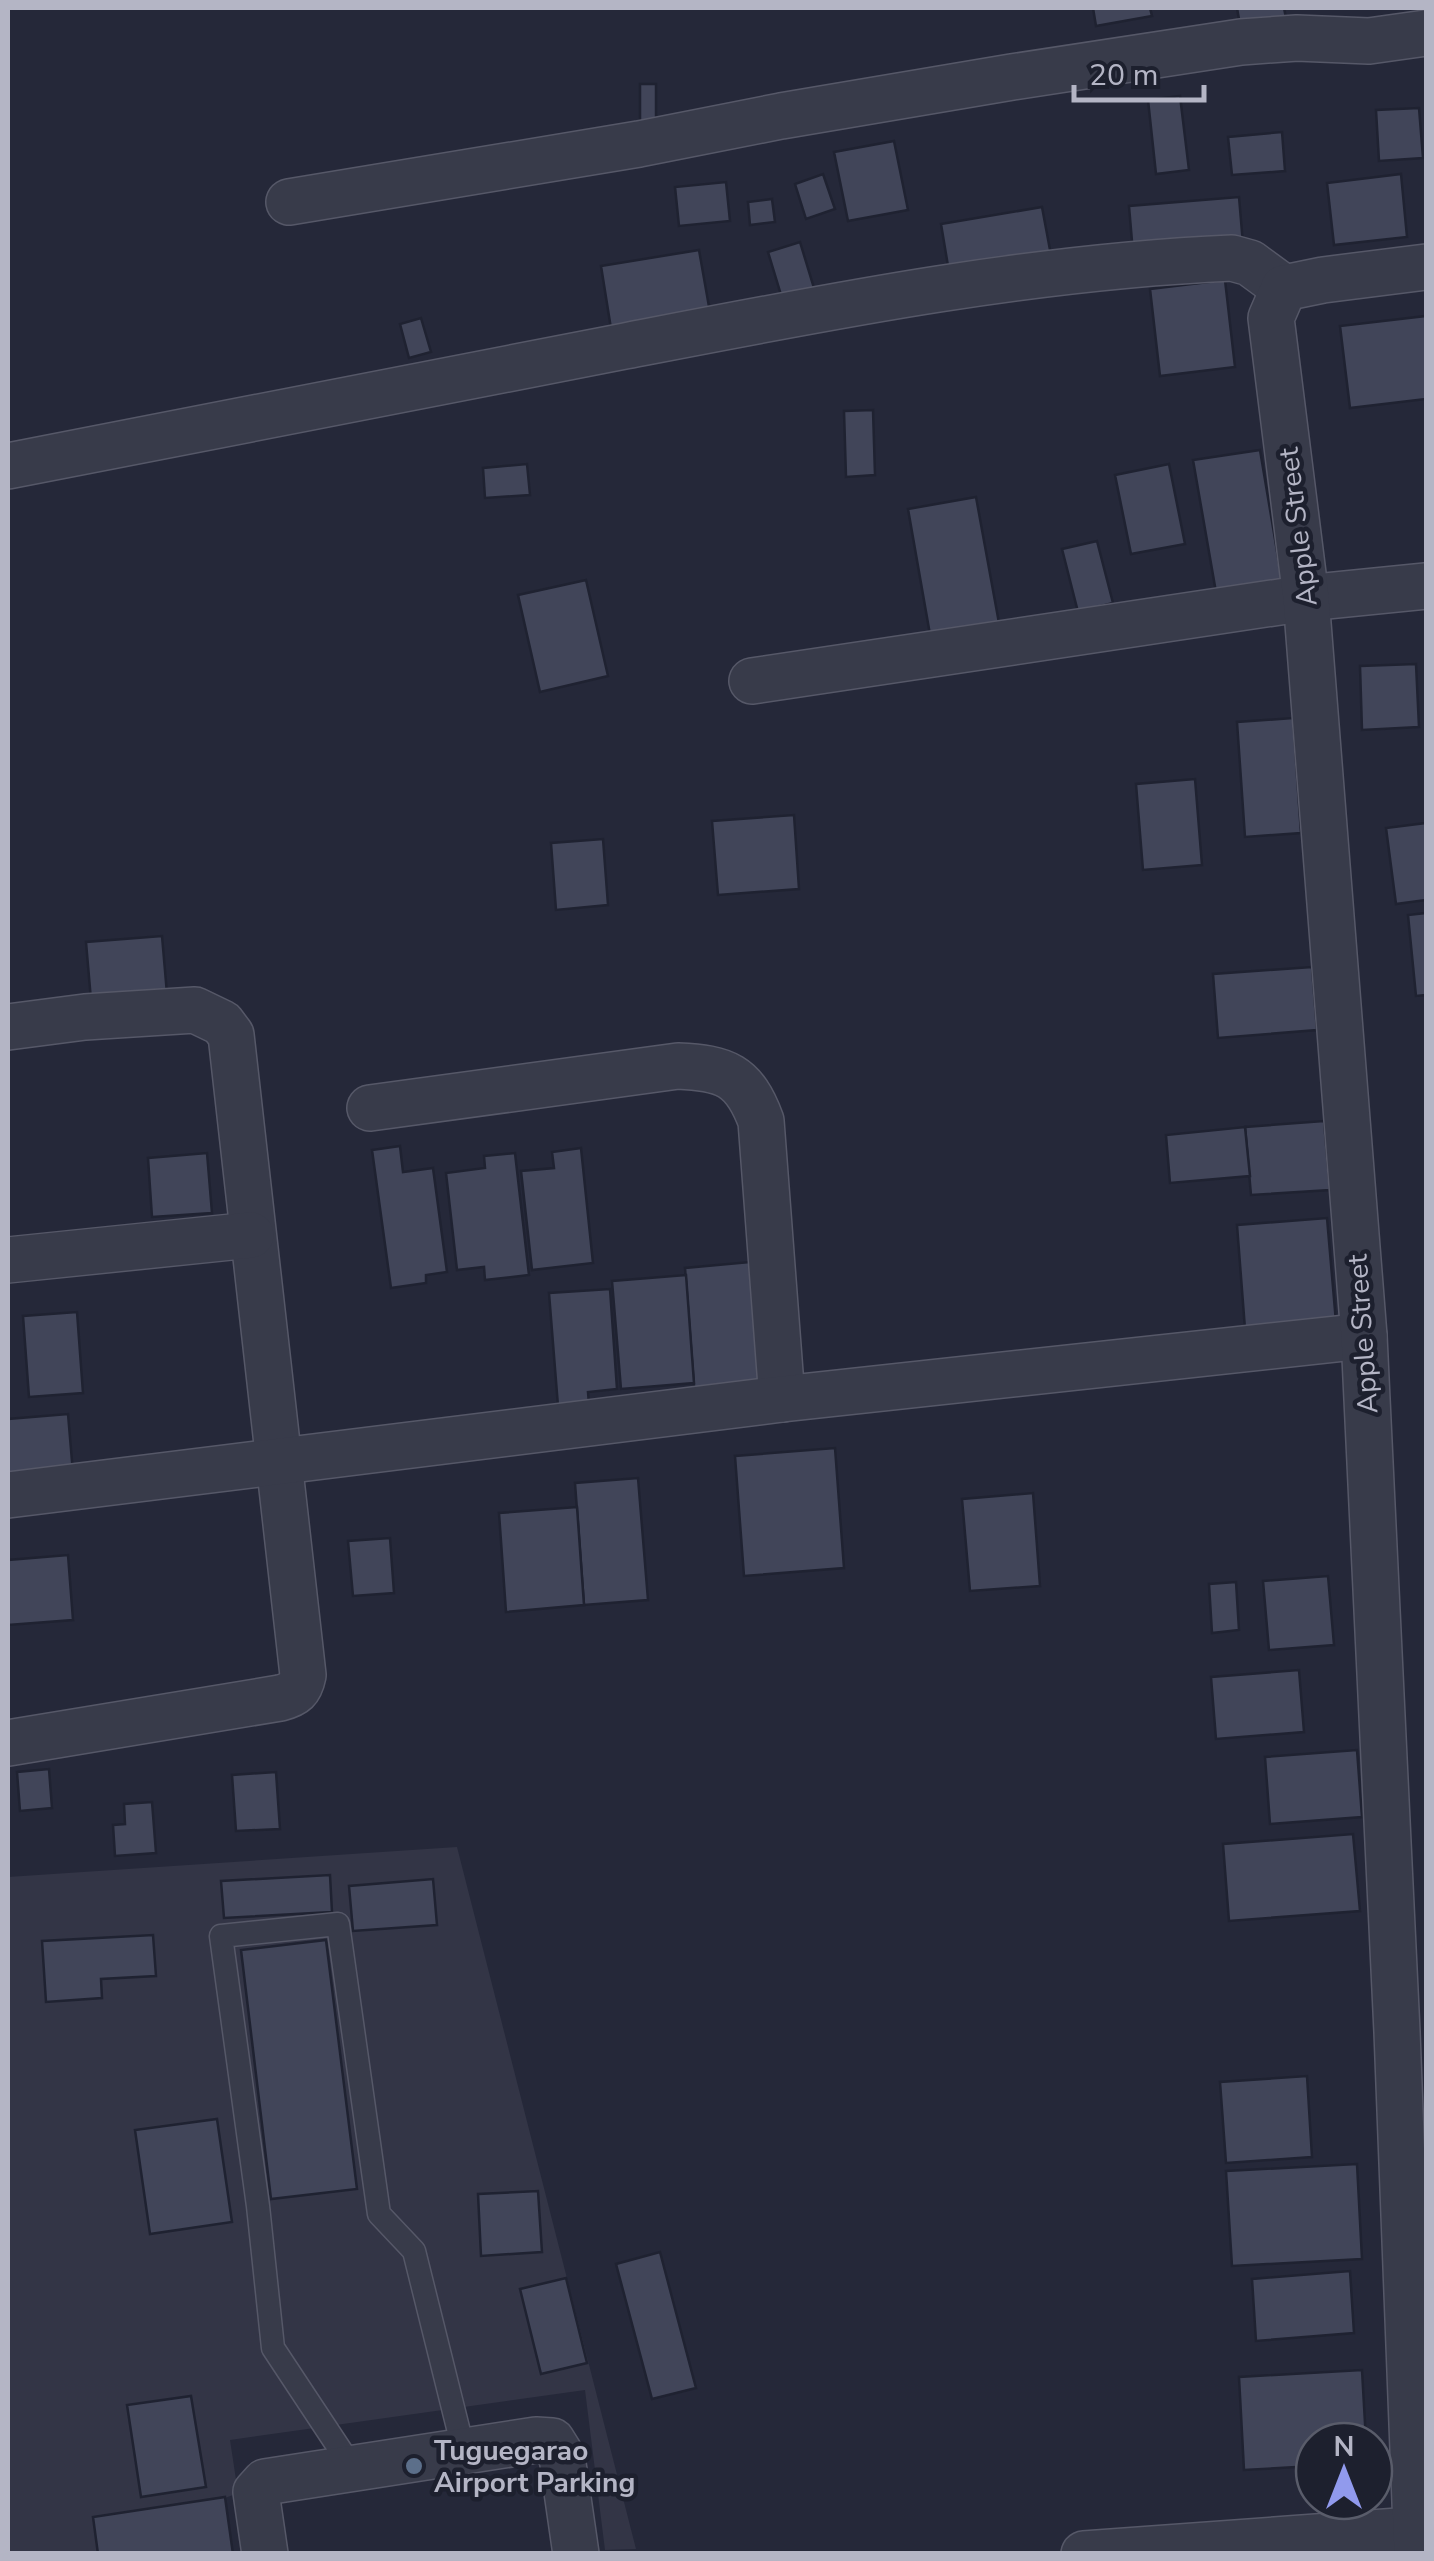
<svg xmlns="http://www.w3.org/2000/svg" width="1434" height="2561" font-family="'Nunito Sans',sans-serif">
	<rect width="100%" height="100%" fill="#252839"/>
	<!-- airport -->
	<path fill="#333546" d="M457 1847 636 2549 605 2550 585 2390 230 2440 238 2493 225 2498 233 2553 8 2554V1877Z"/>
	<!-- building -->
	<g fill="#414559" stroke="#1f2231" stroke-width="2.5">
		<path d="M1093 8H1150L1152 16 1096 26Z"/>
		<path d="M1237 8H1284L1286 18 1240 25Z"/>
		<rect x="640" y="84" width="16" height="41"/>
		<path d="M1180 96 1189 170 1156 174 1148 100Z"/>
		<path d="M1419 108 1423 158 1379 161 1376 110Z"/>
		<path d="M1282 132 1285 171 1232 175 1228 137Z"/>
		<path d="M894 141 908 210 848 221 834 152Z"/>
		<path d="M823 174 835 209 806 219 795 184Z"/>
		<path d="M1401 174 1407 237 1334 245 1327 183Z"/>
		<path d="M726 182 730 221 679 226 675 187Z"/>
		<path d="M1239 197 1243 244 1133 253 1129 206Z"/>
		<path d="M772 199 775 222 750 225 748 202Z"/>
		<path d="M1042 207 1053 266 951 284 941 224Z"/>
		<path d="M800 242 817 298 785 308 768 252Z"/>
		<path d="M699 250 711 318 612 335 601 266Z"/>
		<path d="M1225 280 1235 367 1160 376 1150 289Z"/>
		<path d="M1426 316V399L1350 408 1340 326Z"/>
		<path d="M421 318 431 352 409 358 400 324Z"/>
		<path d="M873 410 875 475 846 477 844 411Z"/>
		<path d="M1260 450 1283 587 1217 598 1193 460Z"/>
		<path d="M527 464 530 495 485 498 483 468Z"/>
		<path d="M1169 464 1185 544 1131 554 1115 475Z"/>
		<path d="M976 497 1001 634 932 646 908 509Z"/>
		<path d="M1097 541 1113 603 1078 612 1062 549Z"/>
		<path d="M586 580 608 676 540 692 518 595Z"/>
		<path d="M1416 664 1419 727 1362 730 1360 666Z"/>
		<path d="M1293 718 1301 833 1245 837 1237 722Z"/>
		<path d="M1195 779 1202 865 1143 870 1136 784Z"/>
		<path d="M794 815 799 889 718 895 712 821Z"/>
		<path d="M1426 823V900L1396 904 1386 828Z"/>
		<path d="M603 839 608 905 556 910 551 843Z"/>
		<path d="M1426 913V995L1416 996 1408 915Z"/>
		<path d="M162 936 167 994 91 1000 86 942Z"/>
		<path d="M1312 967 1317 1030 1218 1038 1213 974Z"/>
		<path d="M1324 1121 1330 1190 1251 1195 1245 1127Z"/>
		<path d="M1245 1127 1250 1176 1170 1183 1166 1135Z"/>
		<path d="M400 1146 403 1172 433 1168 447 1272 426 1275V1283L391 1288 372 1150Z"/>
		<path d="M581 1148 593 1263 532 1270 521 1171 554 1168 552 1152Z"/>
		<path d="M207 1153 212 1213 152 1217 148 1158Z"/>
		<path d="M515 1153 529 1275 485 1280 484 1267 457 1270 446 1173 485 1168 484 1156Z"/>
		<path d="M1327 1218 1336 1322 1245 1329 1237 1225Z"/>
		<path d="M750 1262 761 1394 695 1399 685 1268Z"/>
		<path d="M686 1275 694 1383 621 1389 612 1281Z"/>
		<path d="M610 1289 617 1389 588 1392 589 1404 558 1406 549 1293Z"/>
		<path d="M77 1312 83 1393 29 1397 23 1316Z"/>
		<path d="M68 1414 74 1485 8 1490V1419Z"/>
		<path d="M835 1448 844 1568 744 1576 735 1456Z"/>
		<path d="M638 1478 648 1600 584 1605 575 1483Z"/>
		<path d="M1033 1493 1040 1586 970 1591 962 1499Z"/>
		<path d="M577 1507 584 1605 506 1612 499 1513Z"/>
		<path d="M390 1538 394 1593 353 1596 348 1541Z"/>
		<path d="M68 1555 73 1620 8 1625V1560Z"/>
		<path d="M1328 1576 1334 1645 1269 1650 1263 1581Z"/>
		<path d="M1236 1582 1239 1630 1212 1633 1209 1584Z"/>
		<path d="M1299 1670 1304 1732 1216 1739 1211 1677Z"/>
		<path d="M1357 1750 1362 1817 1270 1824 1265 1757Z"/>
		<path d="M49 1769 52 1808 20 1811 17 1772Z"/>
		<path d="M276 1772 280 1829 236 1831 232 1775Z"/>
		<path d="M152 1802 156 1853 115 1856 113 1825 125 1824 124 1804Z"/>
		<path d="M1353 1834 1360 1911 1229 1921 1223 1844Z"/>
		<path d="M330 1875 332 1912 224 1918 221 1881Z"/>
		<path d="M433 1879 437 1925 353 1931 349 1886Z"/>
		<path d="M153 1935 156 1976 101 1979 102 1998 46 2002 42 1941Z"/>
		<path d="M326 1940 357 2189 271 2199 241 1950Z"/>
		<path d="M1307 2076 1312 2157 1226 2163 1220 2082Z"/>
		<path d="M217 2119 232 2222 150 2234 135 2130Z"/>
		<path d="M1357 2164 1362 2259 1232 2266 1226 2171Z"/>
		<path d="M538 2191 542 2252 481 2256 478 2194Z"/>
		<path d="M660 2252 696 2388 652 2399 616 2264Z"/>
		<path d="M1350 2271 1354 2333 1256 2341 1252 2279Z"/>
		<path d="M566 2278 587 2363 541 2374 520 2289Z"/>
		<path d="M1362 2370 1366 2441H1314V2466L1244 2470 1239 2377Z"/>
		<path d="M191 2396 206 2487 141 2497 127 2405Z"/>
		<path d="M225 2497 233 2554H98L93 2517Z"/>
	</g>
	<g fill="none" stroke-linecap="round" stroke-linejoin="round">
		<defs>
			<path id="service" d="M353 2469 273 2348 258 2206 221 1936 338 1924 379 2214 414 2251 464 2452"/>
			<g id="minor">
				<path d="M289 202 639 144 781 116 1012 77 1241 42 1297 38 1369 41 1426 33"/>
				<path d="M8 466C213 426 419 386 625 346 827 307 1027 267 1232 258L1250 263 1284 288"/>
				<path d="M752 681 1306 598 1426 586"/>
				<path d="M8 1027 85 1017 195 1010 222 1023 231 1035 303 1675C300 1690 295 1694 280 1698L8 1743"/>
				<path d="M370 1108 678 1066C725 1068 744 1075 761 1121L782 1399"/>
				<path d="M8 1260 251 1235"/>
				<path d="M8 1495 782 1399 1364 1336"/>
				<path d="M265 2554 256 2492 265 2482 536 2440 552 2441 562 2457 576 2554"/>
				<path d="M1084 2554 1426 2529"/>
				<path d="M1417 2554 1397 2032 1364 1336 1306 598 1271 318 1284 288 1323 280 1426 267"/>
			</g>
		</defs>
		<!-- service casing -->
		<use href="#service" stroke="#565868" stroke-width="25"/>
		<!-- minor casing -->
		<use href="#minor" stroke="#565868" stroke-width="48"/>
		<!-- service -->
		<use href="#service" stroke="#383b4a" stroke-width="22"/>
		<!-- minor -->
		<use href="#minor" stroke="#383b4a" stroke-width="45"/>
	</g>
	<!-- markers -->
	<circle fill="#5c6f8a" stroke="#1d202e" stroke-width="4" cx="414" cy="2466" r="10"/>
	<g text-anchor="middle" stroke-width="9" stroke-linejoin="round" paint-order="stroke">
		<!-- street labels -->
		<g font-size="28" fill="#b4b5c5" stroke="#1d202e">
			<text transform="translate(1297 527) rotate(-97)" y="10">Apple Street</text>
			<text transform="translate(1362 1334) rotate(-94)" y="10">Apple Street</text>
		</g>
		<!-- poi labels -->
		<g font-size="28" font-weight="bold" fill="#b4b5c5" stroke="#1d202e" text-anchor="start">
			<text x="434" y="2460">Tuguegarao<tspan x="434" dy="32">Airport Parking</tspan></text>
		</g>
	</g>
	<!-- border -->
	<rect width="1434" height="2561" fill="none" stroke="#b4b5c5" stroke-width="20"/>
	<!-- north arrow -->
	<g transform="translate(1344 2471)"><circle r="48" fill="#1d202e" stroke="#595c6a" stroke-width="2.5"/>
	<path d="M0-8L18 38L0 25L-18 38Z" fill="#919aed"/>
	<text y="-15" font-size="28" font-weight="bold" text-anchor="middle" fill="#b4b5c5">N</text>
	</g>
	<!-- scale -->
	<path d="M1074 85v15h130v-15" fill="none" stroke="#b4b5c5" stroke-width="5"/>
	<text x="1089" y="85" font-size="30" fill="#b4b5c5" stroke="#1d202e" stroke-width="8" paint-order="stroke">20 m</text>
</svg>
